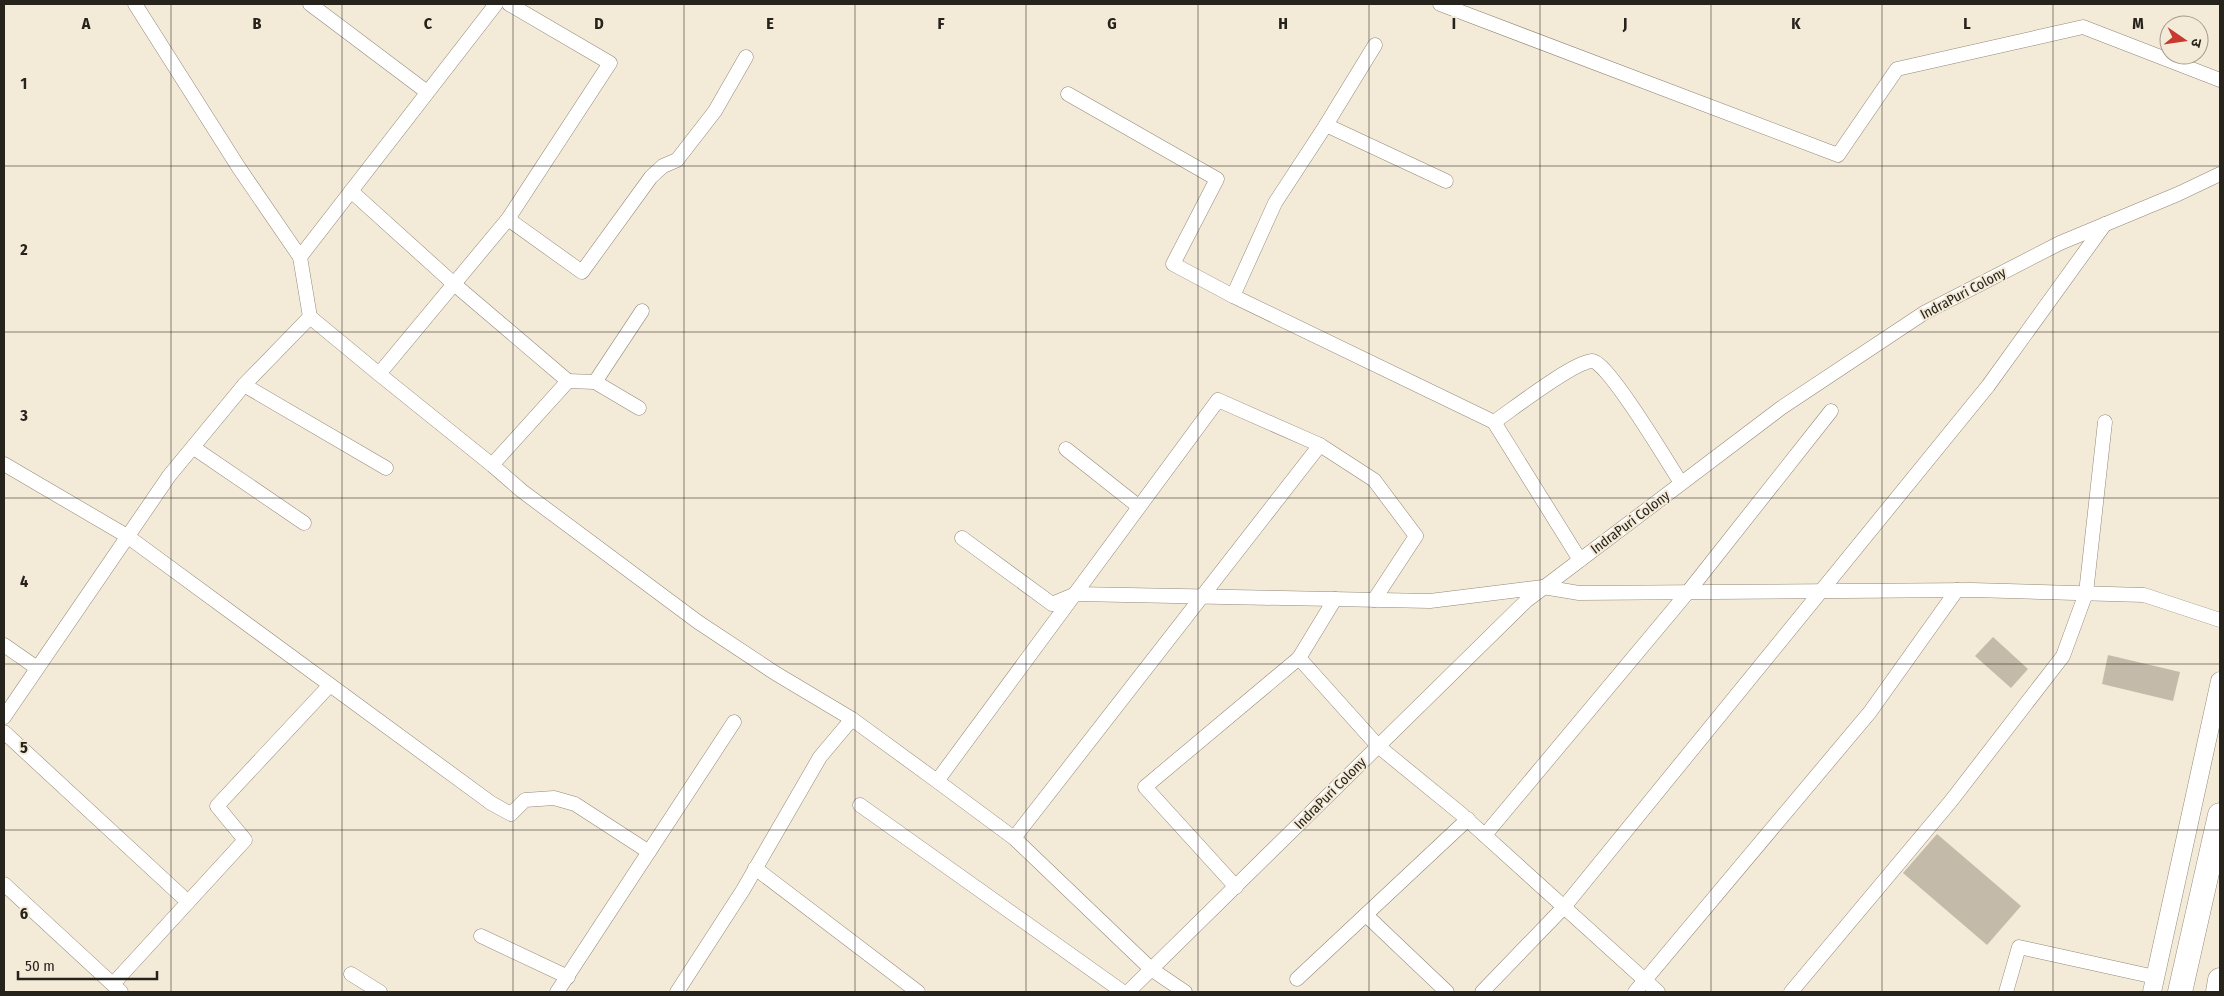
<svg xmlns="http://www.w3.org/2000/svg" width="2224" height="996" font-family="'Fira Sans Condensed','Noto Sans Devanagari',sans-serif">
	<rect width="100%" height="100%" fill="#f4ead8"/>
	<!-- building -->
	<g fill="#c4baa9">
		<path d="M1993 637 2028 669 2011 688 1975 656Z"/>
		<path d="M2108 655 2180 672 2173 701 2102 684Z"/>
		<path d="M1937 834 2021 906 1987 945 1903 873Z"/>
	</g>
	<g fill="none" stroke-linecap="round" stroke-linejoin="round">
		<defs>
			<g id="minor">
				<path d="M135 4 239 168 300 257"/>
				<path d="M310 4 427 92"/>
				<path d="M1440 4 1838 155 1897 69 2083 27 2220 80"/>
				<path d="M1068 94 1217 179 1173 264 1233 296 1494 422 1580 560"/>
				<path d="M1326 125 1446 181"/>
				<path d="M351 191 454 284 568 381 492 465 522 491 698 622 775 673 852 719"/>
				<path d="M508 219 582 272 651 177 663 166 677 160 715 111 746 57"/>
				<path d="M1233 296 1275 203 1326 125 1375 45"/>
				<path d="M310 317 379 374 508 219 610 63 509 4"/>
				<path d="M379 374 492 465"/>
				<path d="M568 381 595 382 639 408"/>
				<path d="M595 382 642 311"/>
				<path d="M244 385 386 468"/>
				<path d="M1494 422C1513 409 1573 362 1592 361 1607 360 1670 466 1681 483"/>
				<path d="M1320 445 1374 480 1416 536 1374 600"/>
				<path d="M194 448 304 523"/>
				<path d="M1066 449 1138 506"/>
				<path d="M4 464 127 536 491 803 511 814 525 800 554 798 575 804 649 852"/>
				<path d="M962 538 1052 604 1076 594 1430 601 1543 587 1579 593 1972 590 2144 595 2220 620"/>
				<path d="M4 645 37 668"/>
				<path d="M1299 658 1378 746 1460 813 1658 992"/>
				<path d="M4 717 169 476 244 385 310 317 300 257 496 4"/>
				<path d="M4 732 188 902"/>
				<path d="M860 805 1123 992"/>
				<path d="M1485 835 1688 592 1831 411"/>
				<path d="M1014 838 1151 969 1185 992"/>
				<path d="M755 868 918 992"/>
				<path d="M4 884 121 992"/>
				<path d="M1236 887 1145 787 1299 658 1335 599"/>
				<path d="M1366 915 1447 992"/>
				<path d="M481 936 568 977"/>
				<path d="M351 974 380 992"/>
				<path d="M1297 979 1468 819"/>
				<path d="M113 984 245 840 217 806 330 685"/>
				<path d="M557 992 734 722"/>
				<path d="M677 992 743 890 820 757 852 719 937 781 1218 400 1320 445 1014 838 937 781"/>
				<path d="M1128 992 1526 601 1781 408 1924 313 2060 243 2178 194 2220 174"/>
				<path d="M1482 992 1564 907 1988 386 2105 224"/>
				<path d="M1635 992 1870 712 1957 590"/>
				<path d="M1791 992 1951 801 2063 656 2086 593 2105 422"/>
				<path d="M2006 992 2019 947 2155 977"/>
			</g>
			<path id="tertiary" d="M2152 992 2220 681"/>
			<g id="trunk">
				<path d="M2180 992 2220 815"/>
				<path d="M2218 992 2220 980"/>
			</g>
		</defs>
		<!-- minor casing -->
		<use href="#minor" stroke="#928878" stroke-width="15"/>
		<!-- tertiary casing -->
		<use href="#tertiary" stroke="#928878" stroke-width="19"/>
		<!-- trunk casing -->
		<use href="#trunk" stroke="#928878" stroke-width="25"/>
		<!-- minor -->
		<use href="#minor" stroke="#fff" stroke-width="14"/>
		<!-- tertiary -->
		<use href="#tertiary" stroke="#fff" stroke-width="18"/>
		<!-- trunk -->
		<use href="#trunk" stroke="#fff" stroke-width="24"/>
	</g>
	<!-- grid -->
	<path fill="none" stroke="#26221c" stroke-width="1" stroke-opacity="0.55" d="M171 4V992M342 4V992M513 4V992M684 4V992M855 4V992M1026 4V992M1198 4V992M1369 4V992M1540 4V992M1711 4V992M1882 4V992M2053 4V992M4 166H2220M4 332H2220M4 498H2220M4 664H2220M4 830H2220"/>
	<g text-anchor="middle" stroke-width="4" stroke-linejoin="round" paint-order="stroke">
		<!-- street labels -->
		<g font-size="14" fill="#26221c" stroke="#f4ead8">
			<text transform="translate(1963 293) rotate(-28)" y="5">IndraPuri Colony</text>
			<text transform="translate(1630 522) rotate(-37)" y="5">IndraPuri Colony</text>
			<text transform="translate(1330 793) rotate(-45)" y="5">IndraPuri Colony</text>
		</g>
	</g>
	<g font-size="16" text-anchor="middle" font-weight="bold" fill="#26221c" stroke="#f4ead8" stroke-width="4" stroke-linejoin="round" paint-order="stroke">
		<text x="86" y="29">A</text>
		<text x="257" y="29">B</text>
		<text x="428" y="29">C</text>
		<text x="599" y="29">D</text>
		<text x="770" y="29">E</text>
		<text x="941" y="29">F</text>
		<text x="1112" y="29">G</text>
		<text x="1283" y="29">H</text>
		<text x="1454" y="29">I</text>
		<text x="1625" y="29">J</text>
		<text x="1796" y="29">K</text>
		<text x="1967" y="29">L</text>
		<text x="2138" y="29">M</text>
		<text x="24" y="89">1</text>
		<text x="24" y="255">2</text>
		<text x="24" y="421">3</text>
		<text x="24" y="587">4</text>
		<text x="24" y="753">5</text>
		<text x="24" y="919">6</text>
	</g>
	<!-- border -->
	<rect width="2224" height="996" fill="none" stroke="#26221c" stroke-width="10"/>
	<!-- north arrow -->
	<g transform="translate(2184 40) rotate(103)"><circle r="24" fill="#f4ead8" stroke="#a29a8d"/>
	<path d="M0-4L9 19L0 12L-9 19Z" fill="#c83a30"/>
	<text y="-8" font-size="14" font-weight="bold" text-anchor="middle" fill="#26221c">उ</text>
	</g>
	<!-- scale -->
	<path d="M18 971v8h139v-8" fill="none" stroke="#26221c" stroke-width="2.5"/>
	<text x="25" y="971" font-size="15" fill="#26221c" stroke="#f4ead8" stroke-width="4" paint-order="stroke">50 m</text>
</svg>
